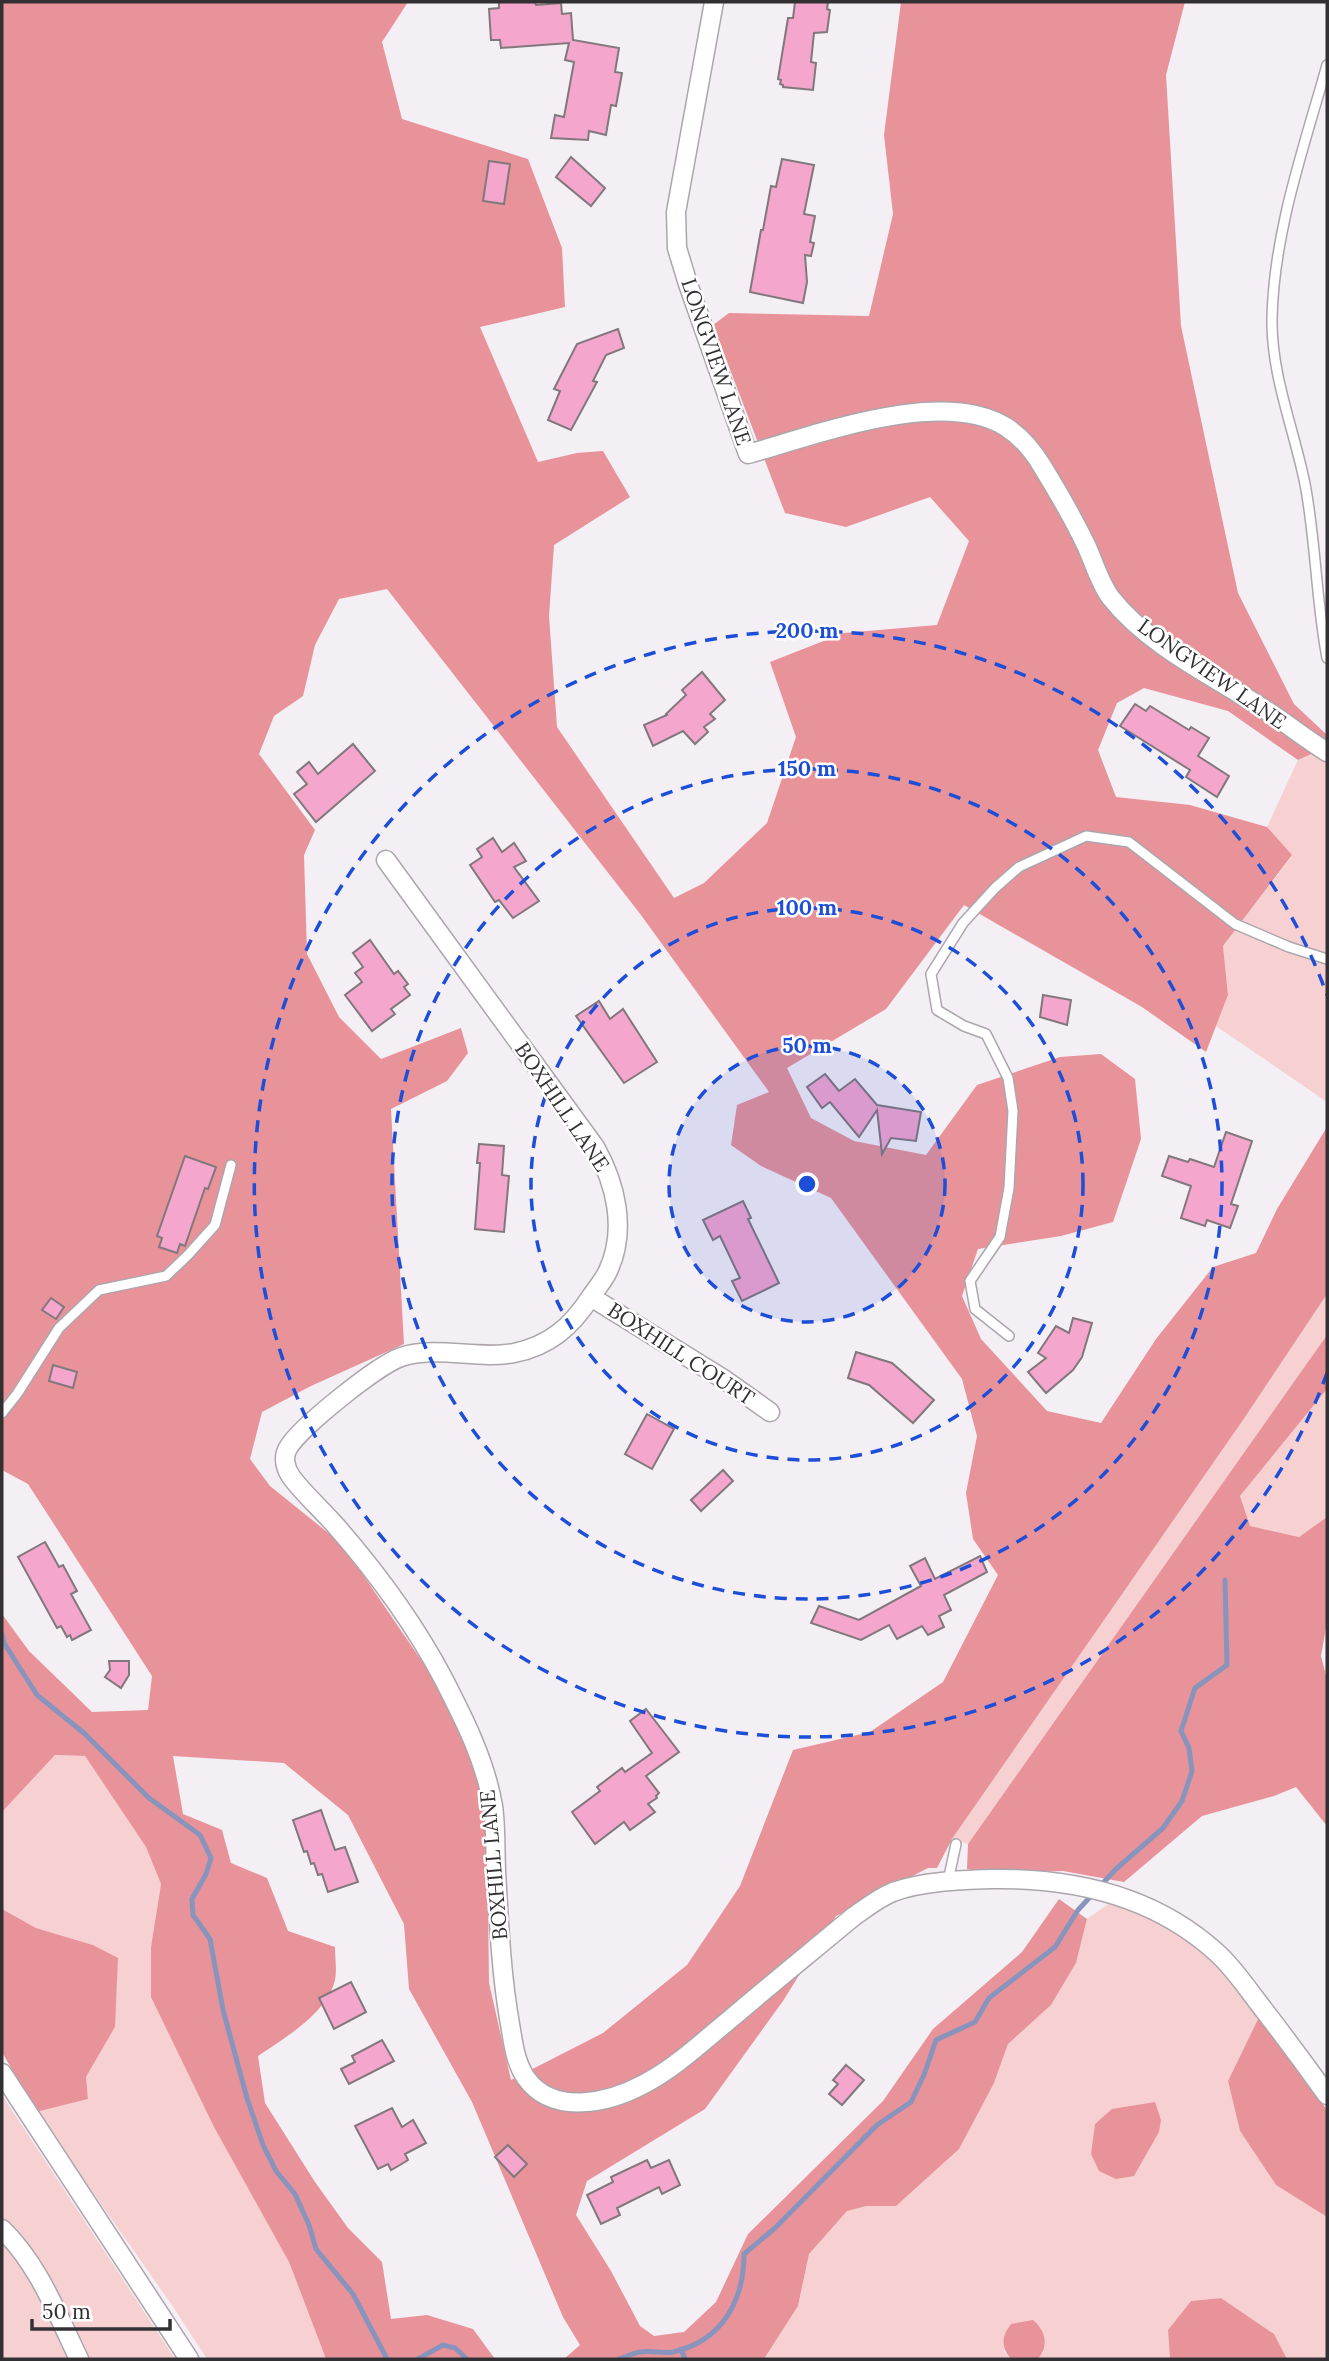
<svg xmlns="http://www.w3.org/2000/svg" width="1329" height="2361" font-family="Lora,serif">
	<rect width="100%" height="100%" fill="#f4eef5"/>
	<!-- green -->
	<g fill="#f7d0d2" fill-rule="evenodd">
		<path d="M1327 747V1102L1216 1026 1228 995 1223 946 1292 856 1267 827 1298 760Z"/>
		<path d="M1327 1294V1335L968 1844 952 1839 1243 1420Z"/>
		<path d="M1327 1389V1517L1299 1537 1249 1526 1240 1496Z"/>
		<path d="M55 1755 85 1756 146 1847 161 1884 151 1947 289 2262 326 2359H207L172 2305 36 2112 88 2099 86 2077 115 2027 93 1945 36 1928 2 1909V1812Z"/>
		<path d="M1110 1903 1153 1916 1204 1949 1260 2015 1228 2081 1240 2131 1276 2185 1327 2217V2359H1287L1273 2334 1221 2298 1191 2301 1168 2330 1170 2359H1038L1044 2351 1003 2350 1011 2359H764L798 2306 809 2254 847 2210 866 2206H896L994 2083 1008 2044 1051 2005 1076 1963 1087 1919ZM1154 2102 1159 2132 1134 2176Z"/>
		<path d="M2 2095 175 2359H2Z"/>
	</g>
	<!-- forest -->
	<g fill="#e89399" fill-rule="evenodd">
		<path d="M2 2H408L382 42 402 119 528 159 562 248 565 307 480 327 538 462 577 453 603 451 630 497 554 545 549 616 557 727 674 898 704 883 767 823 796 737 770 662 844 633 937 625 969 541 930 497 846 527 785 513 713 325 729 313 869 316 893 214 884 135 901 2H1185L1166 75 1181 326 1238 593 1294 704 1327 735V747L1298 760 1228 711 1144 688 1117 703 1098 750 1116 797 1190 805 1267 827 1292 855 1223 946 1228 995 1206 1052 1142 1007 964 905 886 1009 787 1068 811 1118 854 1141 926 1155 977 1085 1060 1057 1101 1054 1135 1079 1141 1139 1113 1222 1061 1236 978 1249 962 1296 981 1339 1047 1411 1101 1423 1156 1339 1213 1267 1256 1253 1277 1209 1327 1127V1294L1243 1420 952 1839 937 1868H928L836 1916 783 2001 705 2109 587 2181 576 2215 611 2271 640 2326 654 2336 684 2332 716 2302 748 2234 883 2101 933 2029 1022 1952 1059 1899 1087 1919 1076 1963 1051 2005 1008 2044 994 2083 959 2149 896 2206H866L847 2211 809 2254 798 2306 764 2359H564L580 2345 563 2317 472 2102 409 1989 404 1924 348 1815 284 1763 173 1756 183 1814 222 1830 231 1863 267 1878 288 1931 335 1947C335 1957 337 1970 335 1980 327 2013 285 2038 258 2056L265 2103 315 2182 348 2228 382 2262 391 2319 427 2315 473 2329 495 2359H326L289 2262 214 2127 151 1997V1947L161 1884 146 1847 85 1756 55 1755 2 1812V1614L29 1651 92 1712 148 1710 152 1676 28 1484 2 1470ZM387 589 641 915 769 1092 737 1105 731 1145 761 1166 831 1198 962 1379 977 1436 966 1493 973 1539 998 1575 943 1682 870 1732 793 1750 740 1886 687 1965 603 2033 511 2080 489 1983 487 1827 475 1769 436 1682 342 1544 270 1486 250 1459 262 1412 311 1386 404 1344 391 1109 447 1081 468 1053 461 1028 381 1059 339 1017 307 954 304 855 315 830 259 754 274 716 303 696 315 645 339 599Z"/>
		<path d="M1327 1335V1389L1240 1496 1250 1526 1299 1537 1327 1517V1622L1321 1656 1327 1679V1826L1296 1787 1274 1796 1202 1816 1124 1882 1063 1871 986 1873 967 1869 968 1844Z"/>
		<path d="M2 1909 36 1928 93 1945 118 1958 115 2027 86 2077 88 2099 36 2112 2 2052Z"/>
		<path d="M1260 2015 1307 2077 1327 2111V2217L1276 2185 1240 2131 1228 2081Z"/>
		<path d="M1155 2102 1161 2120 1159 2132 1134 2176 1116 2179 1099 2171 1091 2154 1095 2124 1112 2109Z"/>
		<path d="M1221 2298 1274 2334 1287 2359H1170L1168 2330 1191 2301Z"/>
		<path d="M1033 2320C1046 2331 1049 2346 1038 2359H1011C1001 2347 1001 2337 1011 2324Z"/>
	</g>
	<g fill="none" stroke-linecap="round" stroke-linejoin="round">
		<!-- stream -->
		<g stroke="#8994bc" stroke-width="5">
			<path d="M2 1634 4 1643 37 1695 85 1734 149 1798 200 1835 211 1858 206 1874 192 1899 193 1915 210 1939 223 2010 247 2098 263 2145 276 2171 295 2194 309 2225 316 2249 353 2294 387 2359"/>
			<path d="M681 2349 685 2359"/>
			<path d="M418 2359 443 2345 455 2348 467 2359"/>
			<path d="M619 2359C626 2357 633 2353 640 2352 651 2350 663 2354 673 2352 722 2341 744 2301 744 2254L774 2229 877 2125 911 2102 924 2075 936 2040 975 2022 989 1998 1055 1947 1078 1910 1116 1869 1163 1828 1182 1801 1192 1771 1189 1748 1181 1731 1195 1688 1227 1665 1225 1580"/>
		</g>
	</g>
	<!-- building -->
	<g fill="#f4a6cc" stroke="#81787c" stroke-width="2">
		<path d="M499 2H535L536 5 561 3 562 14 571 13 573 40 619 48 615 72 622 73 616 106 611 105 606 135 589 131 588 140 551 138 555 115 564 117 574 62 565 60 569 43 501 48 500 40H491L489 9 499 8Z"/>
		<path d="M795 2H828L827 9 830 10 827 32 814 33 811 62 816 63 813 90 783 87V85L780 84 781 80 778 79 788 18H793Z"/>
		<path d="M571 157 605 188 591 206 556 177Z"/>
		<path d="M782 159 814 165 804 214 815 216 810 242 814 243 811 256 805 255 807 282 803 303 750 292 761 230H763L771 186 776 187Z"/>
		<path d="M489 161 510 164 504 204 483 201Z"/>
		<path d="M618 329 624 348 606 355 593 381 597 382 571 430 548 420 560 391 554 389 577 344Z"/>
		<path d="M702 672 725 700 710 714 715 719 704 727 708 732 695 744 683 731 653 746 644 725 667 715 666 714 686 695 682 690Z"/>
		<path d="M1135 704 1146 711 1150 706 1189 730 1191 727 1209 738 1198 756 1229 776 1217 797 1186 777 1190 770 1120 726Z"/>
		<path d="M353 744 375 771 316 822 294 794 307 784 297 772 309 762 318 774Z"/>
		<path d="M493 838 502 852 514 843 526 861 514 867 539 901 513 918 499 900 495 902 470 865 482 857 477 849Z"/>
		<path d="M370 940 394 974 398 971 408 984 404 987 410 995 391 1009 395 1014 372 1031 345 995 362 982 355 973 363 967 353 953Z"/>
		<path d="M1043 995 1071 1000 1067 1025 1040 1017Z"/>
		<path d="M599 1001 610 1019 623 1009 657 1062 624 1083 576 1016Z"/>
		<path d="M825 1074 839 1091 855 1079 877 1105 921 1112 916 1141 891 1138 882 1154 877 1110 859 1137 830 1102 822 1108 807 1087Z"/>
		<path d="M1226 1132 1252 1141 1231 1204 1238 1206 1230 1228 1207 1220 1205 1226 1181 1218 1191 1186 1162 1176 1169 1156 1188 1162 1190 1159 1214 1167Z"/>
		<path d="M479 1144 504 1146 502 1175 509 1176 504 1232 475 1229 480 1163H477Z"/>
		<path d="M185 1156 216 1167 208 1189 205 1188 185 1246 180 1244 177 1253 159 1247 162 1238 157 1236Z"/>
		<path d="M743 1201 751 1218 748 1219 779 1283 742 1301 732 1281 740 1278 720 1236 713 1240 703 1220Z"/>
		<path d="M51 1298 64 1307 56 1319 42 1310Z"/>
		<path d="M1073 1318 1092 1323 1082 1357 1073 1370 1046 1393 1028 1372 1046 1358 1038 1353 1056 1326 1069 1333Z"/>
		<path d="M856 1352 892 1363 934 1400 913 1423 869 1385 848 1378Z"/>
		<path d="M53 1365 77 1372 73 1388 49 1381Z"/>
		<path d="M647 1414 674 1429 652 1469 625 1454Z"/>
		<path d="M723 1470 733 1481 701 1511 691 1500Z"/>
		<path d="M45 1542 59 1567 63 1565 77 1591 71 1594 91 1630 72 1640 70 1635 67 1637 61 1626 57 1628 18 1557Z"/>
		<path d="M980 1556 987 1572 944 1595 951 1610 939 1616 944 1627 928 1635 922 1626 897 1639 889 1625 861 1640 811 1623 819 1606 859 1620 921 1586 910 1566 925 1558 935 1579Z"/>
		<path d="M109 1661H129V1675L121 1688 105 1677 110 1670Z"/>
		<path d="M646 1709 679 1752 646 1776 659 1793 656 1796 657 1798 648 1804 655 1812 630 1830 624 1822 595 1844 572 1812 600 1791 597 1787 622 1768 625 1772 652 1753 630 1721Z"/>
		<path d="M321 1810 335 1850 345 1847 358 1882 328 1892 322 1874 318 1875 314 1863 311 1864 307 1851 304 1852 293 1820Z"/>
		<path d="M351 1982 366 2012 334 2029 319 1998Z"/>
		<path d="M382 2040 394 2061 349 2084 341 2069 355 2062 352 2056Z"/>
		<path d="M846 2065 864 2080 842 2105 829 2094 838 2084 833 2080Z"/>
		<path d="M392 2108 402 2127 413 2120 426 2143 405 2154 408 2160 400 2165 391 2170 388 2164 378 2169 355 2126Z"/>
		<path d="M508 2145 527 2164 514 2177 495 2157Z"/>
		<path d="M647 2160 651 2168 669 2160 680 2185 662 2194 659 2187 617 2208 620 2215 601 2224 587 2195 613 2182 611 2177Z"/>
	</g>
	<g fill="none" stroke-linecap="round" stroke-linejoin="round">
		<defs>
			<g id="lane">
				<path d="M1327 65C1304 147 1274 231 1272 318 1271 375 1294 429 1305 484 1316 542 1316 600 1327 658"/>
				<path d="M1009 1336 975 1309 970 1281 1000 1237 1009 1188 1013 1111 1008 1078 986 1034 964 1026 937 1010 931 974 963 923 995 888 1019 867 1086 836 1129 842 1235 924 1289 947 1327 959"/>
				<path d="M2 1413 17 1394 59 1328 99 1290 166 1276 188 1255 215 1225 231 1165"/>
				<path d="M948 1881 956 1844"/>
			</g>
			<g id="street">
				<path d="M714 2 676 212 677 248 688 284 748 454C816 435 942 387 1006 427 1022 437 1033 451 1042 466 1058 492 1073 518 1086 545 1094 562 1100 584 1111 598 1148 645 1212 676 1261 707 1284 721 1304 738 1327 752"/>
				<path d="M386 860 595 1147C616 1184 627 1230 608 1271 604 1280 596 1289 590 1298 571 1327 549 1346 514 1353 477 1360 437 1345 401 1357 378 1365 300 1427 288 1448 282 1458 286 1470 292 1478 305 1495 322 1510 336 1526 377 1573 414 1623 443 1678 464 1719 485 1760 493 1806 496 1827 495 1849 496 1871 499 1922 501 1974 510 2024 513 2042 515 2062 526 2078 553 2116 609 2103 644 2084 675 2068 701 2043 728 2021 769 1986 811 1952 853 1917 866 1908 878 1898 893 1892 923 1881 962 1880 994 1879 1075 1878 1154 1896 1216 1952 1232 1966 1244 1984 1257 2001 1281 2032 1304 2063 1327 2095"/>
				<path d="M591 1297 725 1380 770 1412"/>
				<path d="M2 2073 189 2359"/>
				<path d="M2 2229C39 2265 57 2314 79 2359"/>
			</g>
		</defs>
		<!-- lane casing -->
		<use href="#lane" stroke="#aca6ac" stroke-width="12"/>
		<!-- street casing -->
		<use href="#street" stroke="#aca6ac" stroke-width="21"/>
		<!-- lane -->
		<use href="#lane" stroke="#fff" stroke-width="9"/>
		<!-- street -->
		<use href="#street" stroke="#fff" stroke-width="18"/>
	</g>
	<!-- distance rings -->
	<circle cx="807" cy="1184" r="138" fill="#1d4ed8" fill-opacity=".12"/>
	<g fill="none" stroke="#1d4ed8" stroke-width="3.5" stroke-dasharray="12 9">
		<circle cx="807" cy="1184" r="138"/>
		<circle cx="807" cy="1184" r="276"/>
		<circle cx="807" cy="1184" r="415"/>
		<path d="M1327 1373A553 553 0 1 1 1327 995"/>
	</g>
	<g text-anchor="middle" stroke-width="5" stroke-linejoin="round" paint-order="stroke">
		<!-- street labels -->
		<g font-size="21" fill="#333033" stroke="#fff">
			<text transform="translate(716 362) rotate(71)" y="7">LONGVIEW LANE</text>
			<text transform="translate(1212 674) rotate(35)" y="7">LONGVIEW LANE</text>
			<text transform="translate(562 1107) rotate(56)" y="7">BOXHILL LANE</text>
			<text transform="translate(681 1354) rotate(33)" y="7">BOXHILL COURT</text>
			<text transform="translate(494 1865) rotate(-95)" y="7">BOXHILL LANE</text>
		</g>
	</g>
	<circle cx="807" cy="1184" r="10" fill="#1d4ed8" stroke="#fff" stroke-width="3.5"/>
	<g font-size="21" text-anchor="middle" font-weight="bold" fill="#1d4ed8" stroke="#fff" stroke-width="5" stroke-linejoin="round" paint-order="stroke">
		<text x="807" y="638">200 m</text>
		<text x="807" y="776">150 m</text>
		<text x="807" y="915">100 m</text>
		<text x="807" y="1053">50 m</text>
	</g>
	<!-- border -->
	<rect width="1329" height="2361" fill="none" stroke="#333033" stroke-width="7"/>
	<!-- scale -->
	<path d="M32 2319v10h138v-10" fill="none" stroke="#333033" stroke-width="3.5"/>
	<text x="42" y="2319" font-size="21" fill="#333033" stroke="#ffffff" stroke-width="5" paint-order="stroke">50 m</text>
</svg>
